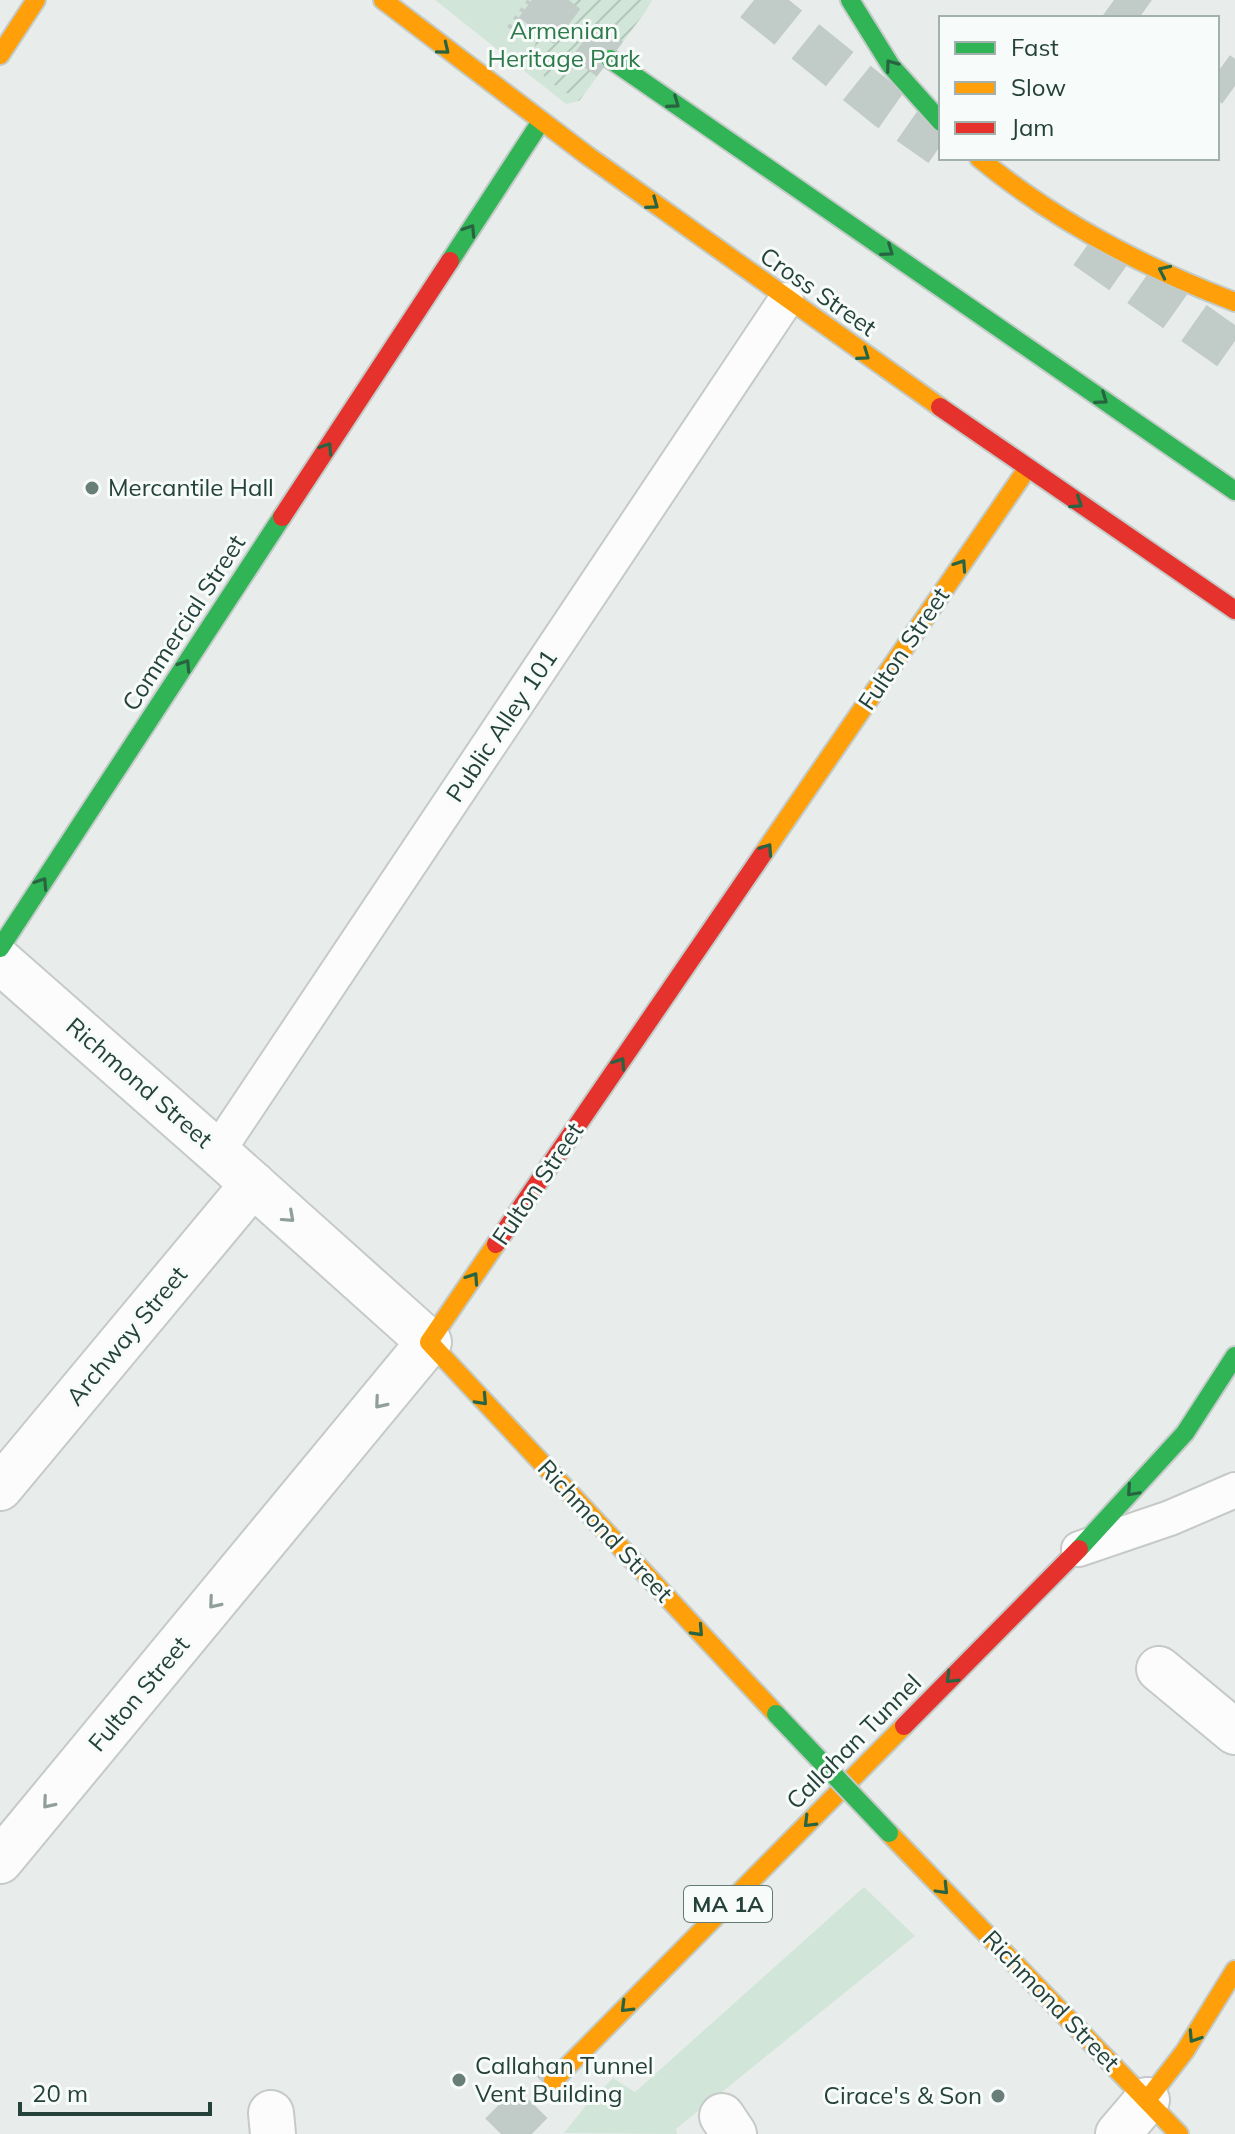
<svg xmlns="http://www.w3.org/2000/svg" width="1235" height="2134" font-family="Mulish,sans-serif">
	<defs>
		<pattern id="garden-furrows" width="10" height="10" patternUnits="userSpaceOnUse" patternTransform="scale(2)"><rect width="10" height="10" fill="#d1e6d8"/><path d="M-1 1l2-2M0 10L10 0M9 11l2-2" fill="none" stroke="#b3c6ba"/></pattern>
	</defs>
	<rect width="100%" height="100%" fill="#e8edeb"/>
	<!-- green -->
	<g fill="#d1e6d8">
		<path d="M435 0H652L645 12 579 101 566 104Z"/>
		<path d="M864 1887 915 1936 676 2129 677 2134 564 2133 587 2104 613 2078 635 2092Z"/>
	</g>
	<!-- garden -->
	<path fill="url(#garden-furrows)" d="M559 0H652L645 12 579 101C568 93 552 85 543 75 521 52 545 20 559 0Z"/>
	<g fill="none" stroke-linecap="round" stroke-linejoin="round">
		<!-- highway-tunnel -->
		<g stroke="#c1cbc8" stroke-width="44" stroke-dasharray="44 22" stroke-linecap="butt">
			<path d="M532 0 610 59"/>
			<path d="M754 0 888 108 941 145"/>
			<path d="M1114 0 1139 18"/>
			<path d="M1217 73 1235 86"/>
			<path d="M1086 247 1235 352"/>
			<path d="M501 2134 553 2081"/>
		</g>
		<defs>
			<g id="lane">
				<path d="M217 1152 786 300"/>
				<path d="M1079 1549 1170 1518 1235 1490"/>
			</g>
			<g id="street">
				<path d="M0 961 217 1152 429 1342 0 1861"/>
				<path d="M0 1488 253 1184"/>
				<path d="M1159 1669 1235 1732"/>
				<path d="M271 2113 273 2134"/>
				<path d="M722 2116 734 2134"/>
				<path d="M1118 2134 1147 2100"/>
			</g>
			<g id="fast">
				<path d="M850 0 891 66 941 122"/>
				<path d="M610 59 1235 491"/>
				<path d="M450 261 540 123"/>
				<path d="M0 948 282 517"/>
				<path d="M1079 1549 1185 1433 1235 1356"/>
			</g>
			<g id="slow">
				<path d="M383 0 588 156 940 407"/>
				<path d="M0 55 36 0"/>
				<path d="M979 158C1055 221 1143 267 1235 302"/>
				<path d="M763 854 1027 469"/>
				<path d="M496 1244 429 1342 776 1714"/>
				<path d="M889 1833 1179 2134"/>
				<path d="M553 2081 904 1726"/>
				<path d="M1147 2100 1185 2051 1235 1970"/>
			</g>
			<g id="jam">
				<path d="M940 407 1235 610"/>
				<path d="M282 517 450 261"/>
				<path d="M496 1244 763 854"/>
				<path d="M904 1726 1079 1549"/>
			</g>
		</defs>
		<!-- lane casing -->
		<use href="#lane" stroke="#c5cac8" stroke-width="38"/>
		<!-- street casing -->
		<use href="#street" stroke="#c5cac8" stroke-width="48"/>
		<!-- fast casing -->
		<use href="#fast" stroke="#c3cbc8" stroke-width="22"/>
		<!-- slow casing -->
		<use href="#slow" stroke="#c3cbc8" stroke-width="22"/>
		<!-- jam casing -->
		<use href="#jam" stroke="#c3cbc8" stroke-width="22"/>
		<!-- path -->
		<path stroke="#c3ccca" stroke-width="5" stroke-dasharray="4 6" stroke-linecap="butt" d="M509 28 530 0"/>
		<!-- lane -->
		<use href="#lane" stroke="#fcfcfc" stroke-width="34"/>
		<!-- street -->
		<use href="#street" stroke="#fcfcfc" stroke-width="44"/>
		<!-- fast -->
		<use href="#fast" stroke="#30b455" stroke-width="18"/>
		<!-- slow -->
		<use href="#slow" stroke="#ff9f0a" stroke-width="18"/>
		<!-- jam -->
		<use href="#jam" stroke="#e5322d" stroke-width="18"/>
		<defs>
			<path id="fast-bridge" d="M776 1714 889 1833"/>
		</defs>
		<!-- fast-bridge casing -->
		<use href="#fast-bridge" stroke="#c3cbc8" stroke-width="22" stroke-linecap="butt"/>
		<!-- fast-bridge -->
		<use href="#fast-bridge" stroke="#30b455" stroke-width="18"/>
	</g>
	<!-- one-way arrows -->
	<defs><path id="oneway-chevron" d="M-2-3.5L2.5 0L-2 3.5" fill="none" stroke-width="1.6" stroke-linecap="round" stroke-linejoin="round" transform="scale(2)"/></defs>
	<g stroke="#286442">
		<use href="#oneway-chevron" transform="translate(444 49) rotate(39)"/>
		<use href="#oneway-chevron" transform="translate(891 65) rotate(-126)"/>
		<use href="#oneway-chevron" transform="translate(674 103) rotate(35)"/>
		<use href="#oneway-chevron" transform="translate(653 204) rotate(36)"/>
		<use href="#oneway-chevron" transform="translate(470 230) rotate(-57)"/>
		<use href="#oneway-chevron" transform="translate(888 251) rotate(35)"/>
		<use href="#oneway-chevron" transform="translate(1164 271) rotate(-155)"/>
		<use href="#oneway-chevron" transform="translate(864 355) rotate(35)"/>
		<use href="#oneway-chevron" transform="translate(1102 399) rotate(35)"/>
		<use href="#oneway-chevron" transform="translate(327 448) rotate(-57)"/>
		<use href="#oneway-chevron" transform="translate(1077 503) rotate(34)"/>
		<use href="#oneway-chevron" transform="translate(961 565) rotate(-56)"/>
		<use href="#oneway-chevron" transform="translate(185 665) rotate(-57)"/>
		<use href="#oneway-chevron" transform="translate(767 849) rotate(-56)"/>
		<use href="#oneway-chevron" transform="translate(42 883) rotate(-57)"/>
		<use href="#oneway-chevron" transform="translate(620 1063) rotate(-56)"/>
		<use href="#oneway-chevron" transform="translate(473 1278) rotate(-56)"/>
		<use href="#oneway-chevron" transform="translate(482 1400) rotate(47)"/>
		<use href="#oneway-chevron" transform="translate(1132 1491) rotate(132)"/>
		<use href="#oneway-chevron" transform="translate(698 1631) rotate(47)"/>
		<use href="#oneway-chevron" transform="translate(951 1678) rotate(135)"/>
		<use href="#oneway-chevron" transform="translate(809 1822) rotate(135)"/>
		<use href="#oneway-chevron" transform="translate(943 1889) rotate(46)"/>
		<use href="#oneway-chevron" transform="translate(626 2007) rotate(135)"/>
		<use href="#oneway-chevron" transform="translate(1194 2037) rotate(123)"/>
	</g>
	<g stroke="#909f9b">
		<use href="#oneway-chevron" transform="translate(289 1217) rotate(42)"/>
		<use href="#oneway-chevron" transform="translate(380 1403) rotate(130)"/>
		<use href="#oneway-chevron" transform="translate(214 1603) rotate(130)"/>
		<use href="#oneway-chevron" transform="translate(48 1803) rotate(130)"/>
	</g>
	<!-- markers -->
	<g fill="#697e78" stroke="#f7fbf9" stroke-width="3">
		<circle cx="92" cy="488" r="8"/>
		<circle cx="459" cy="2080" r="8"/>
		<circle cx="998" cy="2096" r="8"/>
	</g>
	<g text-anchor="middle" stroke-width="6" stroke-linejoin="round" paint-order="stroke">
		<!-- shield labels -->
		<rect fill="#f7fbf9" stroke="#637a73" stroke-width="2" x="684" y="1886" width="88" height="36" rx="6"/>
		<g font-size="22" font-weight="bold" fill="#24423a">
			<text x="728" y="1912">MA 1A</text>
		</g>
		<!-- park labels -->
		<g font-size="24" fill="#2d7a4b" stroke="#f7fbf9">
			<text x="564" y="39">Armenian<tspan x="564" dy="28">Heritage Park</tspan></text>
		</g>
		<!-- street labels -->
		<g font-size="24" fill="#24423a" stroke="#f7fbf9">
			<text transform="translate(818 292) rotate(35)" y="8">Cross Street</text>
			<text transform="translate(184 623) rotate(-57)" y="8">Commercial Street</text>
			<text transform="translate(904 649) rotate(-56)" y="8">Fulton Street</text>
			<text transform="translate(502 726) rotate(-56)" y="8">Public Alley 101</text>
			<text transform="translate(139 1083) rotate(41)" y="8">Richmond Street</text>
			<text transform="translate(538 1184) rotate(-56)" y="8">Fulton Street</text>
			<text transform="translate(127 1336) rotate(-50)" y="8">Archway Street</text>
			<text transform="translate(605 1531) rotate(47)" y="8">Richmond Street</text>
			<text transform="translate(139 1694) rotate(-50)" y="8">Fulton Street</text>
			<text transform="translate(854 1742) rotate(-45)" y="8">Callahan Tunnel</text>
			<text transform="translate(1051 2001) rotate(46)" y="8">Richmond Street</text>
		</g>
		<!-- poi labels -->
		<g font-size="24" fill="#24423a" stroke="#f7fbf9" text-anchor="start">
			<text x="108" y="496">Mercantile Hall</text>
			<text x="475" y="2074">Callahan Tunnel<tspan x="475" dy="28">Vent Building</tspan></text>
			<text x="982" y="2104" text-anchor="end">Cirace's &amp; Son</text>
		</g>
	</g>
	<!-- legend -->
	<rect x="939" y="16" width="280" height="144" fill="#f7fbf9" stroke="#a3b1ad" stroke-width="2"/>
	<rect x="955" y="42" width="40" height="12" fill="#30b455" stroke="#a3b1ad" stroke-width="2"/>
	<text x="1011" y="56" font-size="24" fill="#24423a">Fast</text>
	<rect x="955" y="82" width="40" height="12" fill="#ff9f0a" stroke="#a3b1ad" stroke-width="2"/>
	<text x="1011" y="96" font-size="24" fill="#24423a">Slow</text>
	<rect x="955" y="122" width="40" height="12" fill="#e5322d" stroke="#a3b1ad" stroke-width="2"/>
	<text x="1011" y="136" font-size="24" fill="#24423a">Jam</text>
	<!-- scale -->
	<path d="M20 2102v12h190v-12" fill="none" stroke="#24423a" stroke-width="4"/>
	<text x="32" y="2102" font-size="24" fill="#24423a" stroke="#f7fbf9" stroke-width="6" paint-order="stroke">20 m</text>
</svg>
